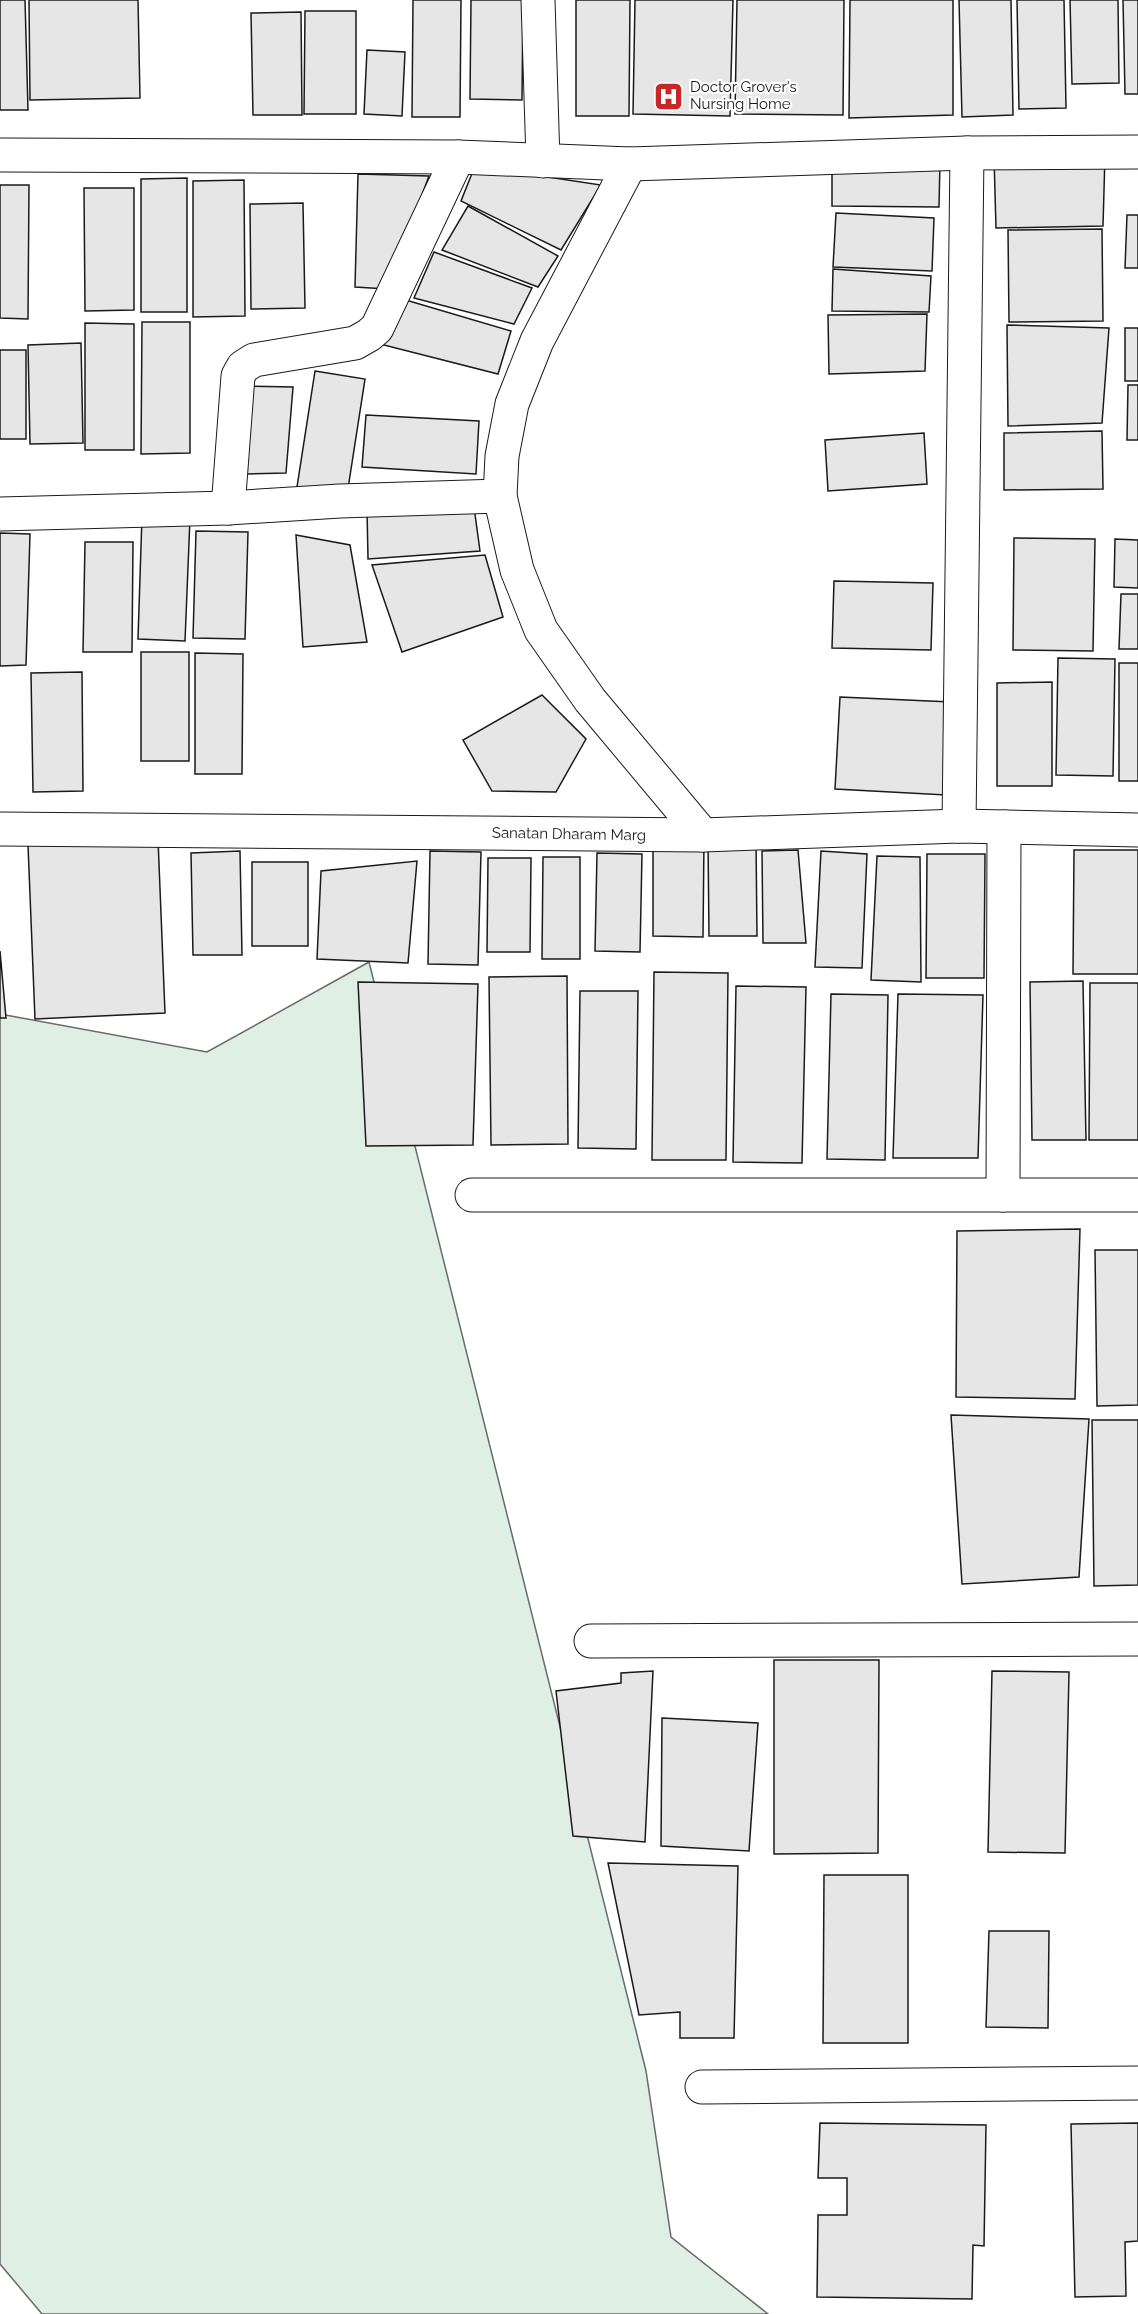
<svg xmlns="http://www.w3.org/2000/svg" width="1138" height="2314" font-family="Raleway,sans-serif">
	<rect width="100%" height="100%" fill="#fff"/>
	<!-- green -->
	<path fill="#e0efe3" stroke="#6a6a6a" stroke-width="1.5" d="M369 962 646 2071 671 2237 768 2314H42L0 2264V1014L207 1052Z"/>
	<!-- building -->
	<g fill="#e6e6e6" stroke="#1a1a1a" stroke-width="1.5">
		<path d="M0 0H25L28 110H0Z"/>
		<path d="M29 0H138L140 98 30 100Z"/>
		<path d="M413 0H461L460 117H412Z"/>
		<path d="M471 0H523L522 100 470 99Z"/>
		<path d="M576 0H630L629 116H576Z"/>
		<path d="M635 0H733L730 116 633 114Z"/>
		<path d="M737 0H844L843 115 735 114Z"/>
		<path d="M850 0H953V115L849 118Z"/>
		<path d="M959 0H1011L1013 115 962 117Z"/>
		<path d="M1017 0H1064L1066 108 1019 109Z"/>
		<path d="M1070 0H1118L1119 83 1072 84Z"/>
		<path d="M1123 0H1138V94H1125Z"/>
		<path d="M305 11H356V114H304Z"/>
		<path d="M301 12 302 115H253L251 13Z"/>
		<path d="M367 50 405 52 402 116 364 114Z"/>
		<path d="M1105 155 1103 226 996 228 994 157Z"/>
		<path d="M832 161H940L939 207 832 206Z"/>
		<path d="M475 166 601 185 561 250 461 201Z"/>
		<path d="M358 174 429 176 387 289 355 287Z"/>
		<path d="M187 178V312H141V179Z"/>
		<path d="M244 180 245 316 193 317V181Z"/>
		<path d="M0 185H29L28 319 0 318Z"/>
		<path d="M84 188H134V310L85 311Z"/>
		<path d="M303 203 305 308 251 309 250 204Z"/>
		<path d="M468 206 558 256 538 287 442 250Z"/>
		<path d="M836 213 934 218 932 271 833 267Z"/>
		<path d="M1127 215H1138V268H1125Z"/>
		<path d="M1102 229 1103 321 1009 322 1008 230Z"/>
		<path d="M434 252 532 288 514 324 414 298Z"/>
		<path d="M833 269 931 276 929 312 832 311Z"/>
		<path d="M399 298 511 331 498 374 380 344Z"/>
		<path d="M927 314 925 371 829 374 828 315Z"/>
		<path d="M142 322H190V453L141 454Z"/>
		<path d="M85 323 134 324V450H85Z"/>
		<path d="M1007 325 1109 328 1102 423 1008 426Z"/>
		<rect x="1125" y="328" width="13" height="53"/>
		<path d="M81 343 83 443 30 444 28 345Z"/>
		<rect x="0" y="350" width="26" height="89"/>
		<path d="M315 371 365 379 347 495 297 487Z"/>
		<path d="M1128 385H1138V440H1127Z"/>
		<path d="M243 386 293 387 286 473 247 474Z"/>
		<path d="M366 415 479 421 476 474 362 467Z"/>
		<path d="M1102 431 1103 489 1004 490V433Z"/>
		<path d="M924 433 927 484 828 491 825 440Z"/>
		<path d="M474 507 480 551 368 559 367 510Z"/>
		<path d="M142 516 190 518 185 641 138 639Z"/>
		<path d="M196 531 248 532 245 639 193 638Z"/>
		<path d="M0 533 30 534 26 665 0 666Z"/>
		<path d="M296 535 350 545 367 642 303 647Z"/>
		<path d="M1014 538 1095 539 1093 651 1013 650Z"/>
		<path d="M1115 539 1138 540V588L1114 587Z"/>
		<path d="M85 542H133L132 652H83Z"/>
		<path d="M485 555 503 617 402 652 372 565Z"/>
		<path d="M834 581 933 583 931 650 832 648Z"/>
		<path d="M1121 594H1138V649H1119Z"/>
		<rect x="141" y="652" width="48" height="109"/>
		<path d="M195 653 243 654 242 774H195Z"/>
		<path d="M1058 658 1115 659 1113 776 1056 775Z"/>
		<rect x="1119" y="663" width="19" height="118"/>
		<path d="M82 672 83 791 33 792 31 673Z"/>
		<path d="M1052 682V786H997V683Z"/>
		<path d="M542 695 586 739 556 792 492 791 463 740Z"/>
		<path d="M840 697 951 702 946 795 835 789Z"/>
		<path d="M158 839 165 1013 35 1019 28 845Z"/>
		<path d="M653 840H704L703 937 653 936Z"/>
		<path d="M756 840 757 936H709L708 841Z"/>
		<path d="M798 850 806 943H763L762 851Z"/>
		<path d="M1074 850H1138V974H1073Z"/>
		<path d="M240 851 242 955H193L191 853Z"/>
		<path d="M430 851 481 852 478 965 428 964Z"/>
		<path d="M821 851 867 854 862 968 815 967Z"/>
		<path d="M597 853 642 854 640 952 595 951Z"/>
		<path d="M927 854H985L984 978H926Z"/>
		<path d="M877 856 920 857 921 982 871 980Z"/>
		<path d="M543 857H580V959H542Z"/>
		<path d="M488 858H531L530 952H487Z"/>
		<path d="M417 861 408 963 317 959 321 871Z"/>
		<rect x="252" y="862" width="56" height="84"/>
		<path d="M0 951 6 1018H0Z"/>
		<path d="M654 972 728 973 726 1160H652Z"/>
		<path d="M567 976 568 1144 491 1145 489 977Z"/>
		<path d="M1083 981 1086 1140H1032L1030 982Z"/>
		<path d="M358 982 478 984 473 1145 366 1146Z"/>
		<path d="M1090 983H1138V1140H1089Z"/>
		<path d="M736 986 806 987 802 1163 733 1162Z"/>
		<path d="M580 991H638L636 1149 578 1148Z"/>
		<path d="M831 994 888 995 885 1160 827 1159Z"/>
		<path d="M898 994 983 995 978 1158H893Z"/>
		<path d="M1080 1229 1075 1399 956 1397 957 1231Z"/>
		<path d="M1095 1250H1138V1405L1097 1406Z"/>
		<path d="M951 1415 1089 1419 1079 1577 962 1584Z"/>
		<path d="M1092 1420H1138V1585L1094 1586Z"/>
		<path d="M774 1660H879L878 1853 774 1854Z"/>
		<path d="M653 1671 645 1842 573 1836 556 1691 621 1683V1673Z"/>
		<path d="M992 1671 1069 1672 1065 1853 988 1852Z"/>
		<path d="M662 1718 758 1723 749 1851 661 1846Z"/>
		<path d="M608 1863 738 1866 734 2038H680V2012L639 2015Z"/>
		<path d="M824 1875H908V2043H823Z"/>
		<path d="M989 1931H1049L1048 2028 986 2027Z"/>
		<path d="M820 2123 986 2125 984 2246 973 2245 972 2299 817 2297 818 2215H847V2178H818Z"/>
		<path d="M1138 2123V2241L1125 2242 1126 2296 1075 2297 1071 2124Z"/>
	</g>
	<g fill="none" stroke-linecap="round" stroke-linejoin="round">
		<defs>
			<g id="street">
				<path d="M538 0 543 161"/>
				<path d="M0 155 458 157 630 164 967 153 1138 152"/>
				<path d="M630 164 537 341 512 404 502 456 500 496 517 570 541 630 590 700 703 835"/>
				<path d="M228 508 238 376 243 367 254 360 355 343 369 335 377 328 458 157"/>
				<path d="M0 514 228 508 340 501 500 496"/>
				<path d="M959 826 967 153"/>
				<path d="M0 829 703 835 959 826 1138 830"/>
				<path d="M472 1195H1138"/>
				<path d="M1003 1195 1004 827"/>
				<path d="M591 1641 1138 1639"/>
				<path d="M702 2087 1138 2083"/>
			</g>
		</defs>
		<!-- street casing -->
		<use href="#street" stroke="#1a1a1a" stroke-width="35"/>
		<!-- street -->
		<use href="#street" stroke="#fff" stroke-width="33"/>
	</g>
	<!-- icons -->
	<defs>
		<symbol id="hospital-square" viewBox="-11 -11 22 22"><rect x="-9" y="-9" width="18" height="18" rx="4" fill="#c62828" stroke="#fff"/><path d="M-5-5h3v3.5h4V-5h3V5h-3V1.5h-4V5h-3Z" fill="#fff"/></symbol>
	</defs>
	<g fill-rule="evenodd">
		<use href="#hospital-square" x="652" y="80" width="33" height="33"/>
	</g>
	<g text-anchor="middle" stroke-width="4.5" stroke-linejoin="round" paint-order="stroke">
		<!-- poi labels -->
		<g font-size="15" fill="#1a1a1a" stroke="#fff" text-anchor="start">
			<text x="690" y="92">Doctor Grover's<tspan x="690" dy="17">Nursing Home</tspan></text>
		</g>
		<!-- street labels -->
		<g font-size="15" fill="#1a1a1a" stroke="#fff">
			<text transform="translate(569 834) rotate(1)" y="5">Sanatan Dharam Marg</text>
		</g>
	</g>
</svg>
